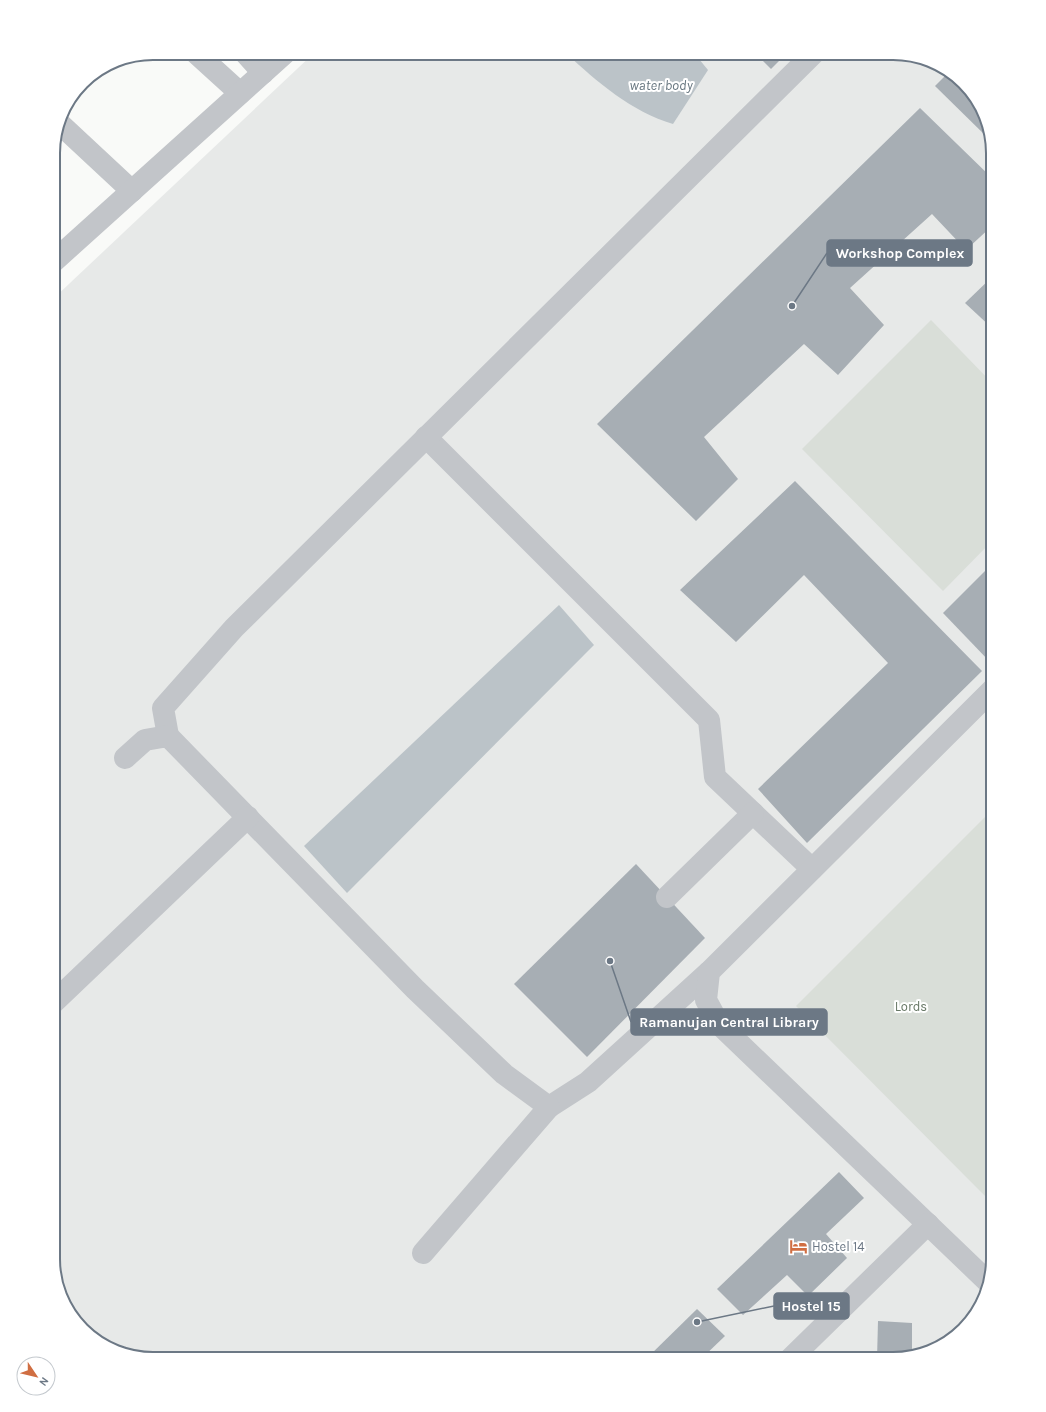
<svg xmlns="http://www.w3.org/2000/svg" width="1046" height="1412" font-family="Karla,sans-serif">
	<rect width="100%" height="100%" fill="#f9faf8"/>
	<!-- built -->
	<path fill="#e7e9e8" d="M314 53H900L943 66 980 103 993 153V1260L980 1309 943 1346 894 1359H146L103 1346 66 1309 53 1259V299Z"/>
	<!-- green -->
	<g fill="#d9ded8">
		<path d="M931 320 993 384V540L943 591 802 449Z"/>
		<path d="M993 809V1204L796 1006Z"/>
	</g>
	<!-- water -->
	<g fill="#bbc3c8">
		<path d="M566 53H694L708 70 673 124C632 112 597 82 566 53Z"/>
		<path d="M559 605 594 645 347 893 304 846Z"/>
	</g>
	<!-- building -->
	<g fill="#a7aeb4">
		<path d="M755 53H787L771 69Z"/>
		<path d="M949 72 980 103 989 139 935 86Z"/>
		<path d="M920 108 993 179V225L966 250 932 214 850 288 884 325 838 375 804 344 704 437 738 479 696 521 597 424Z"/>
		<path d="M993 276V329L965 303Z"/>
		<path d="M795 481 982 671 807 843 758 789 888 663 804 575 736 642 680 590Z"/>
		<path d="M993 563V662L991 663 943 613Z"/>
		<path d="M636 864 705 938 587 1057 514 984Z"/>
		<path d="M839 1172 864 1198 826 1234 847 1258 808 1296 787 1275 743 1315 717 1289Z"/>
		<path d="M697 1309 725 1336 701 1359H646Z"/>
		<path d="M878 1321 912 1323V1354L894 1359H877Z"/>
	</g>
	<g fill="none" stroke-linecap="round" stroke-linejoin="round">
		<!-- minor -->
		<g stroke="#c2c5c9" stroke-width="22">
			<path d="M196 53 240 93"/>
			<path d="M245 53 263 73"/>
			<path d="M59 123 132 191"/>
			<path d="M53 262 285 53"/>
			<path d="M426 437 709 720 715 777 812 869"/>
			<path d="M168 736 163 708 234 628 814 53"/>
			<path d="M125 758 145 740 168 736 415 989 504 1074 549 1107 588 1082 709 972"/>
			<path d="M667 897 753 813"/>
			<path d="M53 1003 248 817"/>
			<path d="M423 1253 549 1107"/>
			<path d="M987 1281 719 1024 706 1000 709 972 993 689"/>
			<path d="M790 1359 928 1224"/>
		</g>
	</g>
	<!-- icons -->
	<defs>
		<symbol id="hotel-bare" viewBox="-9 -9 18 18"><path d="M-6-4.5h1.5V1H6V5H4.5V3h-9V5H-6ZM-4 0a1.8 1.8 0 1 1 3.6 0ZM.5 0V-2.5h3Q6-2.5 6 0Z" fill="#d06e42" stroke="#fff" stroke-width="2.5" paint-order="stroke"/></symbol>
	</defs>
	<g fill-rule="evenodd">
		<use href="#hotel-bare" x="786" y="1234" width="25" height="25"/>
	</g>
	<g text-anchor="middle" stroke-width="4" stroke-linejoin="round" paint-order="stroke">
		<!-- park labels -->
		<g font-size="13" fill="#687866" stroke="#fff">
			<text x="911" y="1011">Lords</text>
		</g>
		<!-- poi labels -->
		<g font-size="13" fill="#6c7885" stroke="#fff" text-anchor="start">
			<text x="812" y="1251">Hostel 14</text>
		</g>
		<!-- water labels -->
		<g font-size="14" font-style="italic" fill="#687780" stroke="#fff">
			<text x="661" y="90">water body</text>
		</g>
	</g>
	<!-- crop -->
	<path d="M0 0H1046V1412H0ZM153 60H893A93 93 0 0 1 986 153V1259A93 93 0 0 1 893 1352H153A93 93 0 0 1 60 1259V153A93 93 0 0 1 153 60Z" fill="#fff" fill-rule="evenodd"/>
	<path fill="none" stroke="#6c7885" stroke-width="2" d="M153 60H893A93 93 0 0 1 986 153V1259A93 93 0 0 1 893 1352H153A93 93 0 0 1 60 1259V153A93 93 0 0 1 153 60Z"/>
	<!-- callouts -->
	<path fill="none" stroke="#6c7885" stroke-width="1.5" d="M792 306L827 253M610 961L631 1022M697 1322L774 1306"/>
	<g fill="#6c7885" stroke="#fff" stroke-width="1.5">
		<circle cx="792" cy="306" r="4"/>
		<circle cx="610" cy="961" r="4"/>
		<circle cx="697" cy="1322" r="4"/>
	</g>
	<g fill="#6c7885" stroke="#6c7885" stroke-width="1.5">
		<rect x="827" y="240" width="145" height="26" rx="4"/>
		<rect x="631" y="1009" width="196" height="26" rx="4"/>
		<rect x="774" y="1293" width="75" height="26" rx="4"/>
	</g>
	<g font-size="14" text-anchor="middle" font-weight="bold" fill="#fff">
		<text x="900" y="258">Workshop Complex</text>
		<text x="729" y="1027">Ramanujan Central Library</text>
		<text x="811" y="1311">Hostel 15</text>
	</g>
	<!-- north arrow -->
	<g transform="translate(36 1376) rotate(125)"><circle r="19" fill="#ffffff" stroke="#c4c9ce"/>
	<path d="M0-3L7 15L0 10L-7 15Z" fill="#d06e42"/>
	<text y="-6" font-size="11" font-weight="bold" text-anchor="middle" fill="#6c7885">N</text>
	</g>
</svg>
